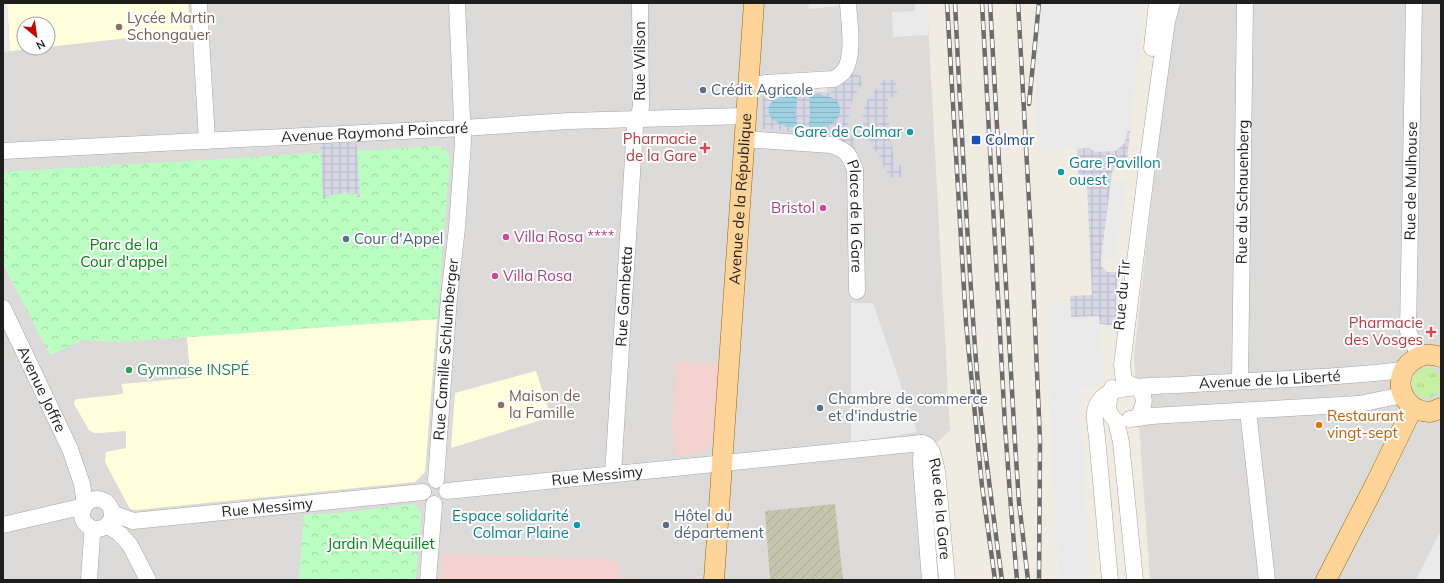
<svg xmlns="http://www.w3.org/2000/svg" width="1444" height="583" font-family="Mulish,sans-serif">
	<defs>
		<pattern id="construction-furrows" width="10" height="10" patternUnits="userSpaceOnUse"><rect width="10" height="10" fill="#c5c5ad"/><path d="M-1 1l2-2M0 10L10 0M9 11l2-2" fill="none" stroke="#a9a994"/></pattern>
		<pattern id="grass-tufts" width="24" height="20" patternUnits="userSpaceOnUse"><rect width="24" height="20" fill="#c8f0a3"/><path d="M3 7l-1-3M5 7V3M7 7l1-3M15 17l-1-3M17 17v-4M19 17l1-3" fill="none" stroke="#abcd8c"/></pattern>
		<pattern id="park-crowns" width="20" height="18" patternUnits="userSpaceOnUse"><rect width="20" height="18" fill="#baffc1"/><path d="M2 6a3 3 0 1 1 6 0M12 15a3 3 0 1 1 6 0" fill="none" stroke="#9fdaa5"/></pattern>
		<pattern id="plaza-grid" width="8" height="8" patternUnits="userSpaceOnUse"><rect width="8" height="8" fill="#d7d7e6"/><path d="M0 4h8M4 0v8" fill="none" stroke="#b8b8c5"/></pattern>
		<pattern id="water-rules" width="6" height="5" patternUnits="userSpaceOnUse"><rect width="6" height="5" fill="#9ed2e2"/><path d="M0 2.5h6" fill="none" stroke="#88b4c1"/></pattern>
	</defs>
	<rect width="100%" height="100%" fill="#f0ece2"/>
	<!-- residential -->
	<g fill="#dcdbda" fill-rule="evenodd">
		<path d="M3 3H927L950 430 930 449 943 580H3ZM24 24H48V48H24Z"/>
		<path d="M1175 3H1441V580H1150L1134 356 1163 97Z"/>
	</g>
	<!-- commercial -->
	<g fill="#f3d2d0">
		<path d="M676 361 719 364 713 443 704 453 675 456 672 422Z"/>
		<path d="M442 554 606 559 607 561 619 562 620 578 659 580H440Z"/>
	</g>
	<!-- education -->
	<g fill="#ffffdc">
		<path d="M7 3H188L190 31 48 47V24H24V48H41L10 51Z"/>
		<path d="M437 319 425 472 415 482 136 510 130 509 105 462 106 452 126 448V431L100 433H94L89 430 74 404 75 400 78 399 123 394 122 384 190 378 187 337Z"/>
		<path d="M536 371 551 417 451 448 455 393Z"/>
	</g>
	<!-- construction -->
	<path fill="url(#construction-furrows)" d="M835 504 843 580H770L765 511Z"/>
	<!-- grass -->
	<circle fill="url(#grass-tufts)" cx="1427" cy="383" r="15"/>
	<!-- park -->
	<g fill="url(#park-crowns)">
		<path d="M438 146 446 150 450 160 437 319 120 342 83 340 50 355 3 264V172Z"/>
		<path d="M414 504 421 512 416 580H299L304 515 338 513Z"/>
	</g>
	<!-- parking -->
	<g fill="#eaeaea">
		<path d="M3 3H7L10 51 3 52Z"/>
		<path d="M809 3H850V5L808 9Z"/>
		<path d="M915 3H928V35L893 37 892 12 915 11Z"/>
		<path d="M1043 3H1143L1144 15 1130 130 1127 133 1125 142 1120 149 1115 151 1103 152H1093L1089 148 1038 152 1035 108 1039 29Z"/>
		<path d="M828 70 826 92 773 90V74Z"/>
		<path d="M1111 178 1127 179 1114 261 1101 259Z"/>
		<path d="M1070 302 1071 317 1099 316 1104 377 1102 383 1097 387 1081 390 1089 580H1059L1049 393 1047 304Z"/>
		<path d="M851 303H873L917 432 851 443Z"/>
		<path d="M1441 530V580H1416Z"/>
	</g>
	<!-- plaza -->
	<g fill="url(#plaza-grid)">
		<path d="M854 72 865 79 853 98 849 112 848 126 856 148 850 152 825 140V135L763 129 762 119 763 92 831 93 832 89 845 82Z"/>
		<path d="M884 80H896L897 97H888L889 132 891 143 892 145 894 165H901V177L890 178 879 155 870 144 864 127 863 115 865 105 868 99Z"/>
		<path d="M1130 130 1127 162 1118 165 1114 168 1112 173 1101 259V266L1107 272H1120L1121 274 1117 280 1116 306 1118 318 1117 326 1100 324 1099 316 1071 317 1070 296 1092 295 1087 185 1079 184 1077 149 1089 148 1096 152 1115 151 1123 145 1125 142 1127 133Z"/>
		<path d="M356 133 360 197H357V194H347L348 192 345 191 344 194H338L337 192 336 193V194L326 196 327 199H323L320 135Z"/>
	</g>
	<!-- water -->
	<g fill="url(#water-rules)">
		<path d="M809 94H820L821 95C825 96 832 97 836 100 847 113 834 127 821 127L820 129 809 128 810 112Z"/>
		<path d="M798 95 795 113 798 127H785V125C764 121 762 99 785 97V96Z"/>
	</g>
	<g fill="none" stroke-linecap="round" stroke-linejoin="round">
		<defs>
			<g id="minor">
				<path d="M199 3 207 141"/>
				<path d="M1414 3 1408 331 1419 356"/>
				<path d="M1152 48 1157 3"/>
				<path d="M749 86 765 83 834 79C838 76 842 74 844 71 855 56 849 21 848 3"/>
				<path id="s1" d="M744 139 831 145C847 151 849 153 855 170L857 291"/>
				<path id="s2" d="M3 151 463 128 569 121 745 116"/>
				<path id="s3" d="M3 308 70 449 82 484 85 505"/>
				<path id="s4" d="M1240 381 1245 3"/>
				<path d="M1112 388C1109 403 1103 408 1116 421"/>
				<path d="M1248 411 1267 580"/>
				<path d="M1138 418C1143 407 1148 398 1138 388 1134 385 1128 384 1124 381L1122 365 1146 174 1167 21 1172 3"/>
				<path d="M1130 419 1151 416 1359 404 1403 395"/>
				<path d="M1116 421 1121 442 1135 580"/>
				<path d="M922 443 921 463 930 580"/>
				<path id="s5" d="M613 474 635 127 641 107 640 3"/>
				<path id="s6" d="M436 480 449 297 457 228 463 142 457 3"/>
				<path id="s7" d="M447 491 922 443 927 445 932 452 937 471 947 580"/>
				<circle cx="97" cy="514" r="15"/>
				<path id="s8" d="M112 515H117L133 521 423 492"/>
				<path d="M3 525 76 508 83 510"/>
				<path d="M107 525 120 534 130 545 148 580"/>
				<path d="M89 580 92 536 94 529"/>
				<path d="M428 580 434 504"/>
				<path id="s9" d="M1110 580 1097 437C1095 420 1090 405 1107 394 1120 385 1160 386 1176 385 1252 380 1328 379 1403 370"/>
			</g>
			<g id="major">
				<path d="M1441 357C1430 353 1422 354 1412 361 1390 378 1402 411 1429 412 1433 412 1438 409 1441 408"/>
				<path id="s10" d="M714 580 754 3"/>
				<path d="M1326 580 1376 483 1413 407"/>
			</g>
		</defs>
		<!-- minor casing -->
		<use href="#minor" stroke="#a5a5a5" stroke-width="17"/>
		<!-- major casing -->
		<use href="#major" stroke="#976700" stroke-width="21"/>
		<!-- minor -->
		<use href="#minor" stroke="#fff" stroke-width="16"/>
		<!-- major -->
		<use href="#major" stroke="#ffd498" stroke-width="20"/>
		<defs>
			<g id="rail">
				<path d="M947 3 966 323 982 486 995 580"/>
				<path d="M955 3C961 122 967 242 976 361 982 434 992 507 1002 580"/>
				<path d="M982 3 1005 426 1011 508 1017 580"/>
				<path d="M990 3 1015 443 1019 502 1028 580"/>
				<path d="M1018 3 1032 255 1040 441 1039 580"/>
				<path d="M1029 104 1039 3"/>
			</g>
		</defs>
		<!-- rail casing -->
		<use href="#rail" stroke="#6c6c6c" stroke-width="4.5"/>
		<!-- rail -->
		<use href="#rail" stroke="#fff" stroke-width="3" stroke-dasharray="9" stroke-linecap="butt"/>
	</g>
	<!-- markers -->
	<g fill="#8d6e63" stroke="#fff" stroke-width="1.5">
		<circle cx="119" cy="27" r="4"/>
		<circle cx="501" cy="405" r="4"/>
	</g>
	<g fill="#5c6f8a" stroke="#fff" stroke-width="1.5">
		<circle cx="703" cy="90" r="4"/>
		<circle cx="346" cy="239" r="4"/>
		<circle cx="820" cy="408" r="4"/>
		<circle cx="666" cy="525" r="4"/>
	</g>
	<g fill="#0f9aa8" stroke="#fff" stroke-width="1.5">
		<circle cx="910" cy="132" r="4"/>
		<circle cx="1061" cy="172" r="4"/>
		<circle cx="577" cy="525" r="4"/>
	</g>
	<rect fill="#1a4fb4" stroke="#fff" stroke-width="1.5" x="971" y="135" width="10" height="10" rx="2"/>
	<g fill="#e0444e" stroke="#fff" stroke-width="1.5">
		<path d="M703 142h4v4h4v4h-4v4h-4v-4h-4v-4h4z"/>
		<path d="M1429 326h4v4h4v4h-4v4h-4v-4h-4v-4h4z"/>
	</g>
	<g fill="#d1479c" stroke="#fff" stroke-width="1.5">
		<circle cx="823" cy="208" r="4"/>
		<circle cx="506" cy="237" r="4"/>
		<circle cx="495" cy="276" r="4"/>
	</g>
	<circle fill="#2e9e5b" stroke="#fff" stroke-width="1.5" cx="129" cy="370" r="4"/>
	<circle fill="#e8710a" stroke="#fff" stroke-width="1.5" cx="1319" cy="425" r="4"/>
	<g text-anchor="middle" stroke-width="4" stroke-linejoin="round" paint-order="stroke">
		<!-- education labels -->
		<g font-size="15" fill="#785e54" stroke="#fff" text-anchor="start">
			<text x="127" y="23">Lycée Martin<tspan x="127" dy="17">Schongauer</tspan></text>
			<text x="509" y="401">Maison de<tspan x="509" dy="17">la Famille</tspan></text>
		</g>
		<!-- street labels -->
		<g font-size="15" fill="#1e1e1e" stroke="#fff">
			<text transform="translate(640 61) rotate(-90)" y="5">Rue Wilson</text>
			<text dy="5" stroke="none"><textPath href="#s2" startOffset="372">Avenue Raymond Poincaré</textPath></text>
			<text transform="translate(1411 181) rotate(-89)" y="5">Rue de Mulhouse</text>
			<text dy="5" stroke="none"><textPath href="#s4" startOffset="189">Rue du Schauenberg</textPath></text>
			<text dy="5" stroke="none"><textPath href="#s10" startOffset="382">Avenue de la République</textPath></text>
			<text dy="5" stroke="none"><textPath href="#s1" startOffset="170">Place de la Gare</textPath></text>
			<text transform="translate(1122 295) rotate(-85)" y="5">Rue du Tir</text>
			<text dy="5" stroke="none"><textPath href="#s5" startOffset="178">Rue Gambetta</textPath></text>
			<text dy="5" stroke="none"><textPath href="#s6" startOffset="131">Rue Camille Schlumberger</textPath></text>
			<text dy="5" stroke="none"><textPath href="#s9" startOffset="355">Avenue de la Liberté</textPath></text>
			<text dy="5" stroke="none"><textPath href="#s3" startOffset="90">Avenue Joffre</textPath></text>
			<text dy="5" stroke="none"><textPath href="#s7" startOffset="151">Rue Messimy</textPath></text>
			<text dy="5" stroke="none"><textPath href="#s8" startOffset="157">Rue Messimy</textPath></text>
			<text dy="5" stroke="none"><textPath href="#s7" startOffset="549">Rue de la Gare</textPath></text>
		</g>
		<!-- service labels -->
		<g font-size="15" fill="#4e5e75" stroke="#fff" text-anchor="start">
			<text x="711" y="95">Crédit Agricole</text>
			<text x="354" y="244">Cour d'Appel</text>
			<text x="828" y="404">Chambre de commerce<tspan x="828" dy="17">et d'industrie</tspan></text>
			<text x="674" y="521">Hôtel du<tspan x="674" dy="17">département</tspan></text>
		</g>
		<!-- culture labels -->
		<g font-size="15" fill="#0d838f" stroke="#fff" text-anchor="end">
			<text x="902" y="137">Gare de Colmar</text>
			<text x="1069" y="168" text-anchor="start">Gare Pavillon<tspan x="1069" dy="17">ouest</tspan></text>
			<text x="569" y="521">Espace solidarité<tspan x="569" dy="17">Colmar Plaine</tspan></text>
		</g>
		<!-- health labels -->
		<g font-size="15" fill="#be3a42" stroke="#fff" text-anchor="end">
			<text x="697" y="144">Pharmacie<tspan x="697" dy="17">de la Gare</tspan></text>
			<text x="1423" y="328">Pharmacie<tspan x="1423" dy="17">des Vosges</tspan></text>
		</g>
		<!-- transit labels -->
		<g font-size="15" fill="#164399" stroke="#fff" text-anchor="start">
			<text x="985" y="145">Colmar</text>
		</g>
		<!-- hotel labels -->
		<g font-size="15" fill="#b23c85" stroke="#fff" text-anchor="start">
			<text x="815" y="213" text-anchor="end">Bristol</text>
			<text x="514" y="242">Villa Rosa ****</text>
			<text x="503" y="281">Villa Rosa</text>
		</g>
		<!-- park labels -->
		<g font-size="15" fill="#00870d" stroke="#fff">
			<text x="124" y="250">Parc de la<tspan x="124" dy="17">Cour d'appel</tspan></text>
			<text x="381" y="549">Jardin Méquillet</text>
		</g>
		<!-- leisure labels -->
		<g font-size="15" fill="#27864d" stroke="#fff" text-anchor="start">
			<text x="137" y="375">Gymnase INSPÉ</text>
		</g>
		<!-- food labels -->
		<g font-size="15" fill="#c56008" stroke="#fff" text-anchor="start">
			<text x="1327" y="421">Restaurant<tspan x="1327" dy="17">vingt-sept</tspan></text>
		</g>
	</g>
	<!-- border -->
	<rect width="1444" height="583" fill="none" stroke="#1e1e1e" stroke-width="8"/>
	<!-- north arrow -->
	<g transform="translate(36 36) rotate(151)"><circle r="19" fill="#ffffff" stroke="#a5a5a5"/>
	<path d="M0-3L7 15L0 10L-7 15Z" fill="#cb0200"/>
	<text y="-6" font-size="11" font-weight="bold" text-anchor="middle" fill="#1e1e1e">N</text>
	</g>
</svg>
